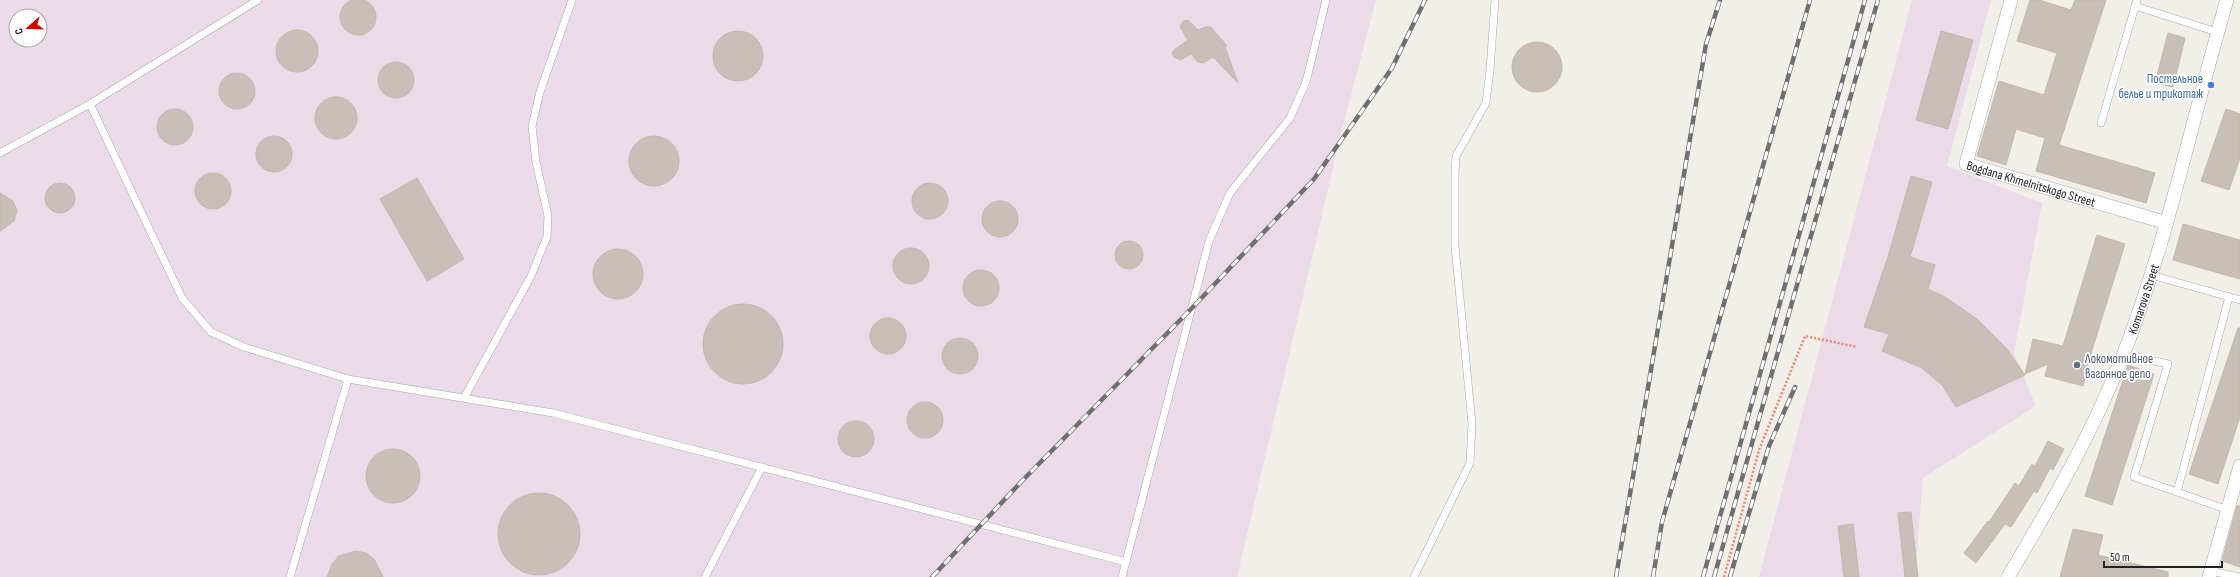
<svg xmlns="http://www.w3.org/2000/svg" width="2240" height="577" font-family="'Sofia Sans Condensed',sans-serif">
	<rect width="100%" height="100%" fill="#f2efe9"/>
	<!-- industrial -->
	<g fill="#ebdbe8" fill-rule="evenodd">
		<path d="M0 0H1376L1343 126 1237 577H0ZM16 16H40V40H16Z"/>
		<path d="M1912 0H1991L1947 166 2042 203 2014 353 2036 406 1923 478 1915 577H1759Z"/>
	</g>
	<!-- building -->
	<g fill="#c7bfb8" stroke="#c4b6ab">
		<circle cx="358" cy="17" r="18"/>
		<path d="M2030 0H2039L2071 10 2075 0H2106L2059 145 2155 173 2146 203 2036 171 2045 138 2016 129 2006 165 1977 156 1999 81 2044 95 2057 53 2017 41Z"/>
		<path d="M1188 20 1198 30 1206 27H1211L1227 46 1225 47 1238 83 1213 57 1203 63 1198 62 1191 54 1181 60 1174 57 1172 53 1175 49 1188 40 1180 27 1183 21Z"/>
		<circle cx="297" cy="51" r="21"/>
		<circle cx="738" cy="56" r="25"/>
		<path d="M1941 31 1973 40 1948 129 1916 120Z"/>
		<path d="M2168 33 2185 38 2173 87 2155 83Z"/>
		<circle cx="1537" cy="67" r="25"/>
		<circle cx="396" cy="80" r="18"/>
		<circle cx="237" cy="91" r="18"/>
		<circle cx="336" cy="118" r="21"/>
		<path d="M2226 109 2240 114V158L2229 190 2201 181Z"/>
		<circle cx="175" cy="127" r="18"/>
		<circle cx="654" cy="161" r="25"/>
		<circle cx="274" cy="154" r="18"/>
		<circle cx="213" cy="191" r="18"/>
		<path d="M1911 176 1932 182 1910 257 1935 265 1928 289 1947 298 1978 320 2007 349 2025 375 1956 407 1942 385 1922 368 1882 351 1889 334 1864 327 1888 257Z"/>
		<path d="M417 178 464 259 427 281 380 199Z"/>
		<circle cx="60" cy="198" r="15"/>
		<circle cx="930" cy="201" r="18"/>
		<path d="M0 193 13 201 17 211 14 221 0 231Z"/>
		<circle cx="1000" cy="219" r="18"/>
		<path d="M2183 224 2240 240V279L2173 260Z"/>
		<path d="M2097 235 2125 244 2092 350 2083 386 2045 376 2048 364 2025 374 2033 339 2063 346Z"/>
		<circle cx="1129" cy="255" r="14"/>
		<circle cx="911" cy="266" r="18"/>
		<circle cx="618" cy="274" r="25"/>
		<circle cx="981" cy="288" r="18"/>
		<circle cx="743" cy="344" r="40"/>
		<circle cx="888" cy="336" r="18"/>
		<path d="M2238 328H2240V417L2218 484 2189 474Z"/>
		<circle cx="960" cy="356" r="18"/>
		<path d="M2128 365 2154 374 2112 505 2085 496Z"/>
		<circle cx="925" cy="420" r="18"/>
		<circle cx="856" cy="439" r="18"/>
		<path d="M2048 441 2064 449 2053 470 2050 468 2037 493 2034 491 2011 527 2005 524 1976 563 1964 553 1988 521 1989 522 2015 483 2019 486 2032 464 2035 466Z"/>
		<circle cx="393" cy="476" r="27"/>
		<circle cx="539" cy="534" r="41"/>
		<path d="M2237 506H2240V567L2222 561Z"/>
		<path d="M1911 512 1918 577H1905L1898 513Z"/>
		<path d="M1853 524 1859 577H1844L1838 526Z"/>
		<path d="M2073 529 2103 535 2098 555 2168 572V577H2060Z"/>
		<path d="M356 551 366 553 374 559 383 577H327L332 564 339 556Z"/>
	</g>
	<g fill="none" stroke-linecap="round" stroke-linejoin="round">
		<defs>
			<g id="service">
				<path d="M2135 6 2217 32"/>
				<path d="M90 104 182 298 211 332 244 347 348 379 553 413 1126 562"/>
				<path d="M2101 123 2137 0"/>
				<path d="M0 153 90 104 258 0"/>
				<path d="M2151 275 2240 300"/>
				<path d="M2123 354 2168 364 2134 477 2177 492 2229 297"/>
				<path d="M464 398 531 276 547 237 548 216 536 162 532 126 540 92 572 0"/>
				<path d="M2177 492 2228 510"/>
				<path d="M2210 571 2240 577"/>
				<path d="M290 577 348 379"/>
				<path d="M705 577 762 467"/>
				<path d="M1122 577 1209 241 1230 193 1290 118 1306 82 1326 0"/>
				<path d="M1414 577 1470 463 1472 424 1455 246V175L1456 156 1486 103 1490 70 1495 0"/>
			</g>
			<g id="minor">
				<path id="s1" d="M2011 0 1966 164 2167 223"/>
				<path id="s2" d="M2008 577C2051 505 2093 432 2124 353 2168 239 2192 118 2227 0"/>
				<path d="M2209 577 2240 466"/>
			</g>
		</defs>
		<!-- service casing -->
		<use href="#service" stroke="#a9a9a9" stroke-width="8"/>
		<!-- minor casing -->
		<use href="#minor" stroke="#a9a9a9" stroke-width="14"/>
		<!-- path -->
		<path stroke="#fa8072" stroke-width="2.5" stroke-dasharray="2 2" stroke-linecap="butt" d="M1724 577 1759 450 1805 336 1857 347"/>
		<!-- service -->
		<use href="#service" stroke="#fff" stroke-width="7"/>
		<!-- minor -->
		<use href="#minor" stroke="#fff" stroke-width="13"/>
		<defs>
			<g id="rail">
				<path d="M932 577 1021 482 1193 307 1314 179 1392 68 1425 0"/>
				<path d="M1616 577 1706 44 1720 0"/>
				<path d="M1653 577 1662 522 1810 0"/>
				<path d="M1703 577 1865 0"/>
				<path d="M1714 577 1878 0"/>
				<path d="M1730 577 1769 446 1795 387"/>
			</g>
		</defs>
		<!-- rail casing -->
		<use href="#rail" stroke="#707070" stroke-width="4.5"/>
		<!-- rail -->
		<use href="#rail" stroke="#fff" stroke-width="3" stroke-dasharray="9" stroke-linecap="butt"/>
	</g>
	<!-- markers -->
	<circle fill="#3f7fe0" stroke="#fff" stroke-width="1.5" cx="2211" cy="85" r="4"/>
	<circle fill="#5c6f8a" stroke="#fff" stroke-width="1.5" cx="2077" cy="365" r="4"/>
	<g text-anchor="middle" stroke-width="3.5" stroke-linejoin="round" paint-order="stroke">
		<!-- shop labels -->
		<g font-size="13" fill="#366cbe" stroke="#fff" text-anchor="end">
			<text x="2203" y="83">Постельное<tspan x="2203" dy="15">белье и трикотаж</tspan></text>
		</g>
		<!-- street labels -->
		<g font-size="13" fill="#222" stroke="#fff">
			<text dy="5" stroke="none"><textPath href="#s1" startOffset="238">Bogdana Khmelnitskogo Street</textPath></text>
			<text dy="5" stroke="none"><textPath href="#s2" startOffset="310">Komarova Street</textPath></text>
		</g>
		<!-- service labels -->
		<g font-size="13" fill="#4e5e75" stroke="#fff" text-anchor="start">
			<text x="2085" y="363">Локомотивное<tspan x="2085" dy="15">вагонное депо</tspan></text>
		</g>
	</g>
	<!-- north arrow -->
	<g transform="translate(28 28) rotate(250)"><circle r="19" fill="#ffffff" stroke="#a7a7a7"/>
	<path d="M0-3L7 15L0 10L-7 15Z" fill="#d40000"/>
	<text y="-6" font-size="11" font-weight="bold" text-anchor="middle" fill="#222222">С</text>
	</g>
	<!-- scale -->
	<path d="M2104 561v6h118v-6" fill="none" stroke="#222222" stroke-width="2"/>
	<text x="2110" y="561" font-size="12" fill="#222222" stroke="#ffffff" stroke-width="3" paint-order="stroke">50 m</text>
</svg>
